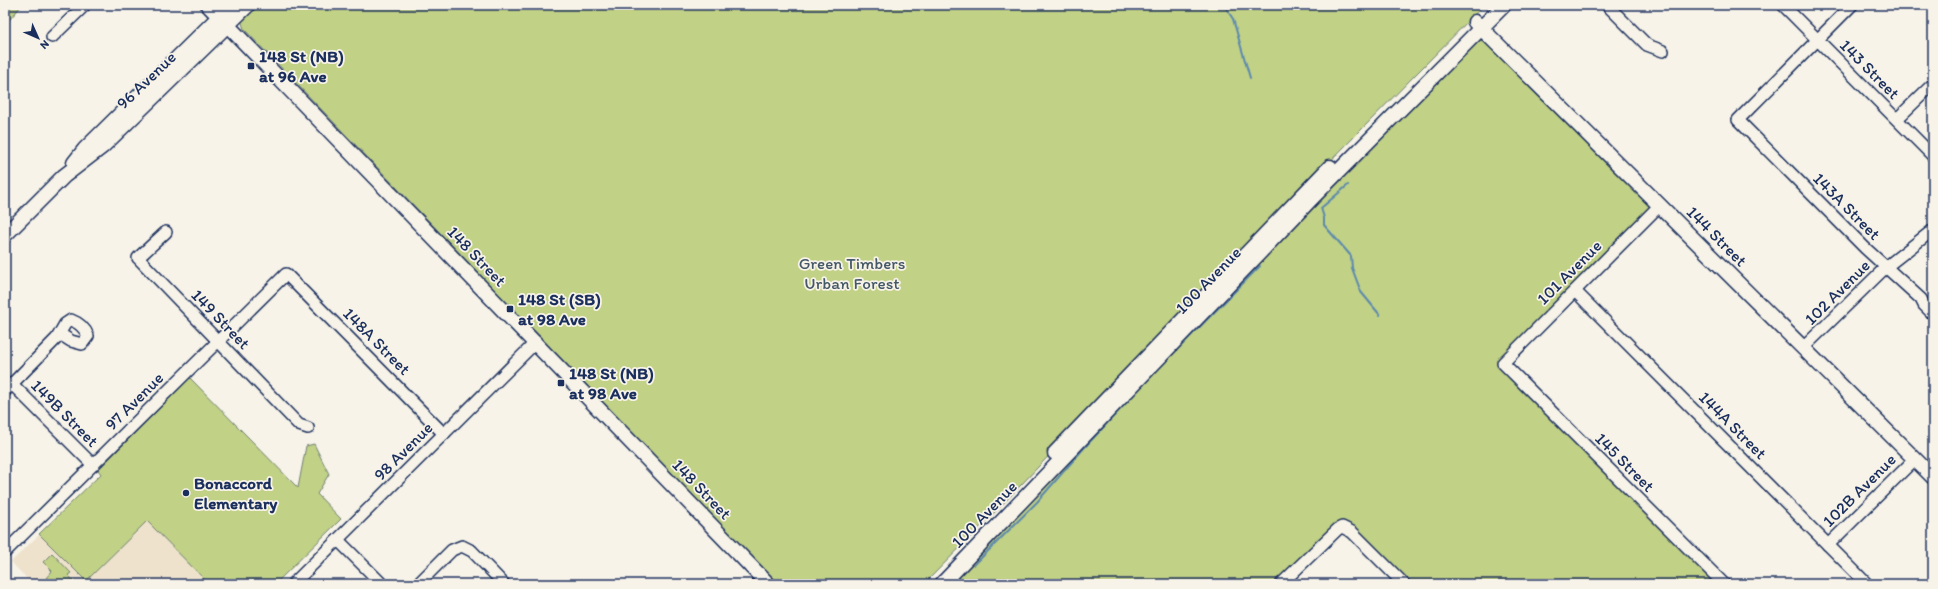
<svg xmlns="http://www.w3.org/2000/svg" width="1938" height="589" font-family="Itim,sans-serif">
	<rect width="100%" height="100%" fill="#f7f3e8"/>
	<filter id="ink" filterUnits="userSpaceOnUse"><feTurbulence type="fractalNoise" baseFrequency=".025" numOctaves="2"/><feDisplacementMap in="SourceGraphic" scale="8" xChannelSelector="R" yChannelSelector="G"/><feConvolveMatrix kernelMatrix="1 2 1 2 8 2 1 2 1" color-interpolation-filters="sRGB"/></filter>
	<g filter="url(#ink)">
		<!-- built -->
		<path fill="#eee2cc" d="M188 390 272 584H32L11 562Z"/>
		<!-- green -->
		<g fill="#c1d186" stroke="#6e8072">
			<path d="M5 5H22L5 25Z"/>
			<path d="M254 5H1484L1293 199 1001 506 924 584H778L244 29 241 20Z"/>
			<path d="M1478 40 1485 41 1650 202V207L1505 357 1717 584H1410L1354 527 1343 521 1339 523 1278 584H948L1220 298Z"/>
			<path d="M190 378 298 488 306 446 314 444 329 474 317 494 341 519 275 584H209L147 521 86 581 39 534 101 474 98 470Z"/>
			<path d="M52 553 71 573 68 575 77 584H52L46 578 52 571 43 562Z"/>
		</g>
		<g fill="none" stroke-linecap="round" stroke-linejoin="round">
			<!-- stream -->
			<g stroke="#5b89af" stroke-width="2">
				<path d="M1226 8 1233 19 1250 78"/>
				<path d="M1348 185 1321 208 1324 218V225L1351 256 1352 268 1361 292 1380 315"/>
				<path d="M974 565 1037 502 1084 448 1152 375 1260 266"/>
			</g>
			<defs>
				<g id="minor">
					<path d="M1607 5 1647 45 1663 51"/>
					<path d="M1783 5 1933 156"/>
					<path d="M1852 5 1738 120 1865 248 1921 299 1924 305 1933 314"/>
					<path d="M52 37 85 5"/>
					<path d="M1897 119 1933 84"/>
					<path d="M1660 205 1503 363 1724 584"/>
					<path d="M166 232 138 258 299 425 308 428"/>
					<path d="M1575 291 1867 584"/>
					<path d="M1803 348 1886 267 1933 230"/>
					<path d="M12 384 93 465"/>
					<path d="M5 391 57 338 65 324 71 320C79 323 85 328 88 336L82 344 71 341 60 334"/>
					<path d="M338 540 382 584"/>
					<path d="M1828 545 1915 459"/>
					<path d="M5 552 286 274 444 434"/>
					<path d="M293 584 536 342"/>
					<path d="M418 584 452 550 462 546 472 551 504 584"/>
					<path d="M1281 584 1338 529 1342 527 1352 532 1404 584"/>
				</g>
				<g id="major">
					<path d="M208 5 768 584"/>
					<path d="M1475 22 1933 477"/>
					<path d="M74 163 85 149 231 5"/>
					<path d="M5 235 64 176 103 146 248 5"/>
					<path d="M1055 453 1330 167"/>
					<path d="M942 584 1311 199 1504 5"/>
				</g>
			</defs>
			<!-- minor casing -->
			<use href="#minor" stroke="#1b2f5e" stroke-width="14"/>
			<!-- major casing -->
			<use href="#major" stroke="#1b2f5e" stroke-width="17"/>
			<!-- minor -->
			<use href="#minor" stroke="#f7f3e8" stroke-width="11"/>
			<!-- major -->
			<use href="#major" stroke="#f7f3e8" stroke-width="14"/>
		</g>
	</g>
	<!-- markers -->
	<g fill="#1b2f5e" stroke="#f7f3e8" stroke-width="1.5">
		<rect x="247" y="62" width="8" height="8" rx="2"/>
		<rect x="506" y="305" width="8" height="8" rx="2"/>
		<rect x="557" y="379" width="8" height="8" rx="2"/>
		<circle cx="186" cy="493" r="4"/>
	</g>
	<g text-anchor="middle" stroke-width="3.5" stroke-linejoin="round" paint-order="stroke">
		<!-- poi labels -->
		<g font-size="17" font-weight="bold" fill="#1b2f5e" stroke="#f7f3e8" text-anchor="start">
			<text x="259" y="62">148 St (NB)<tspan x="259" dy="20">at 96 Ave</tspan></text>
			<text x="518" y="305">148 St (SB)<tspan x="518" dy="20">at 98 Ave</tspan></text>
			<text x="569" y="379">148 St (NB)<tspan x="569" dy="20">at 98 Ave</tspan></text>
			<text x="194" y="489">Bonaccord<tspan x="194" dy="20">Elementary</tspan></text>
		</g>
		<!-- street labels -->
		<g font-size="17" fill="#1b2f5e" stroke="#f7f3e8">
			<text transform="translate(1870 69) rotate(45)" y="6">143 Street</text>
			<text transform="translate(146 80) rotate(-44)" y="6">96 Avenue</text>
			<text transform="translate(1847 206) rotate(45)" y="6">143A Street</text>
			<text transform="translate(1717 236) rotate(45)" y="6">144 Street</text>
			<text transform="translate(477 256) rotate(46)" y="6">148 Street</text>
			<text transform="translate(1569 272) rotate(-45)" y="6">101 Avenue</text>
			<text transform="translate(1208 280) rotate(-46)" y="6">100 Avenue</text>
			<text transform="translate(1837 292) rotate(-45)" y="6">102 Avenue</text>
			<text transform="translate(221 319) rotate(46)" y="6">149 Street</text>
			<text transform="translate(377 341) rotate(45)" y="6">148A Street</text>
			<text transform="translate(134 401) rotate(-45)" y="6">97 Avenue</text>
			<text transform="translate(65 413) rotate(45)" y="6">149B Street</text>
			<text transform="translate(1733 425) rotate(45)" y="6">144A Street</text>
			<text transform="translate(403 451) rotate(-45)" y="6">98 Avenue</text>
			<text transform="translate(1625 462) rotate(45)" y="6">145 Street</text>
			<text transform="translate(702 489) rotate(46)" y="6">148 Street</text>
			<text transform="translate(1859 490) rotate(-45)" y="6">102B Avenue</text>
			<text transform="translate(984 514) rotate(-46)" y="6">100 Avenue</text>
		</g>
		<!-- park labels -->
		<g font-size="17" fill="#445868" stroke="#f7f3e8">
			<text x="852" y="269">Green Timbers<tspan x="852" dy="20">Urban Forest</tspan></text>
		</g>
	</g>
	<!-- margin -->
	<rect width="1938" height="589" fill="none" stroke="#f7f3e8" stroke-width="20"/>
	<rect x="10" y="10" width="1918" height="569" fill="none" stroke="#1b2f5e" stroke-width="1.5" filter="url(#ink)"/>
	<!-- north arrow -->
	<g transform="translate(38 38) rotate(135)" stroke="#f7f3e8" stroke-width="3" paint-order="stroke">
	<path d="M0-3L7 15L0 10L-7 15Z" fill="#1b2f5e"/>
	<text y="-6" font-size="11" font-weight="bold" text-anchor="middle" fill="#1b2f5e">N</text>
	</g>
</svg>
